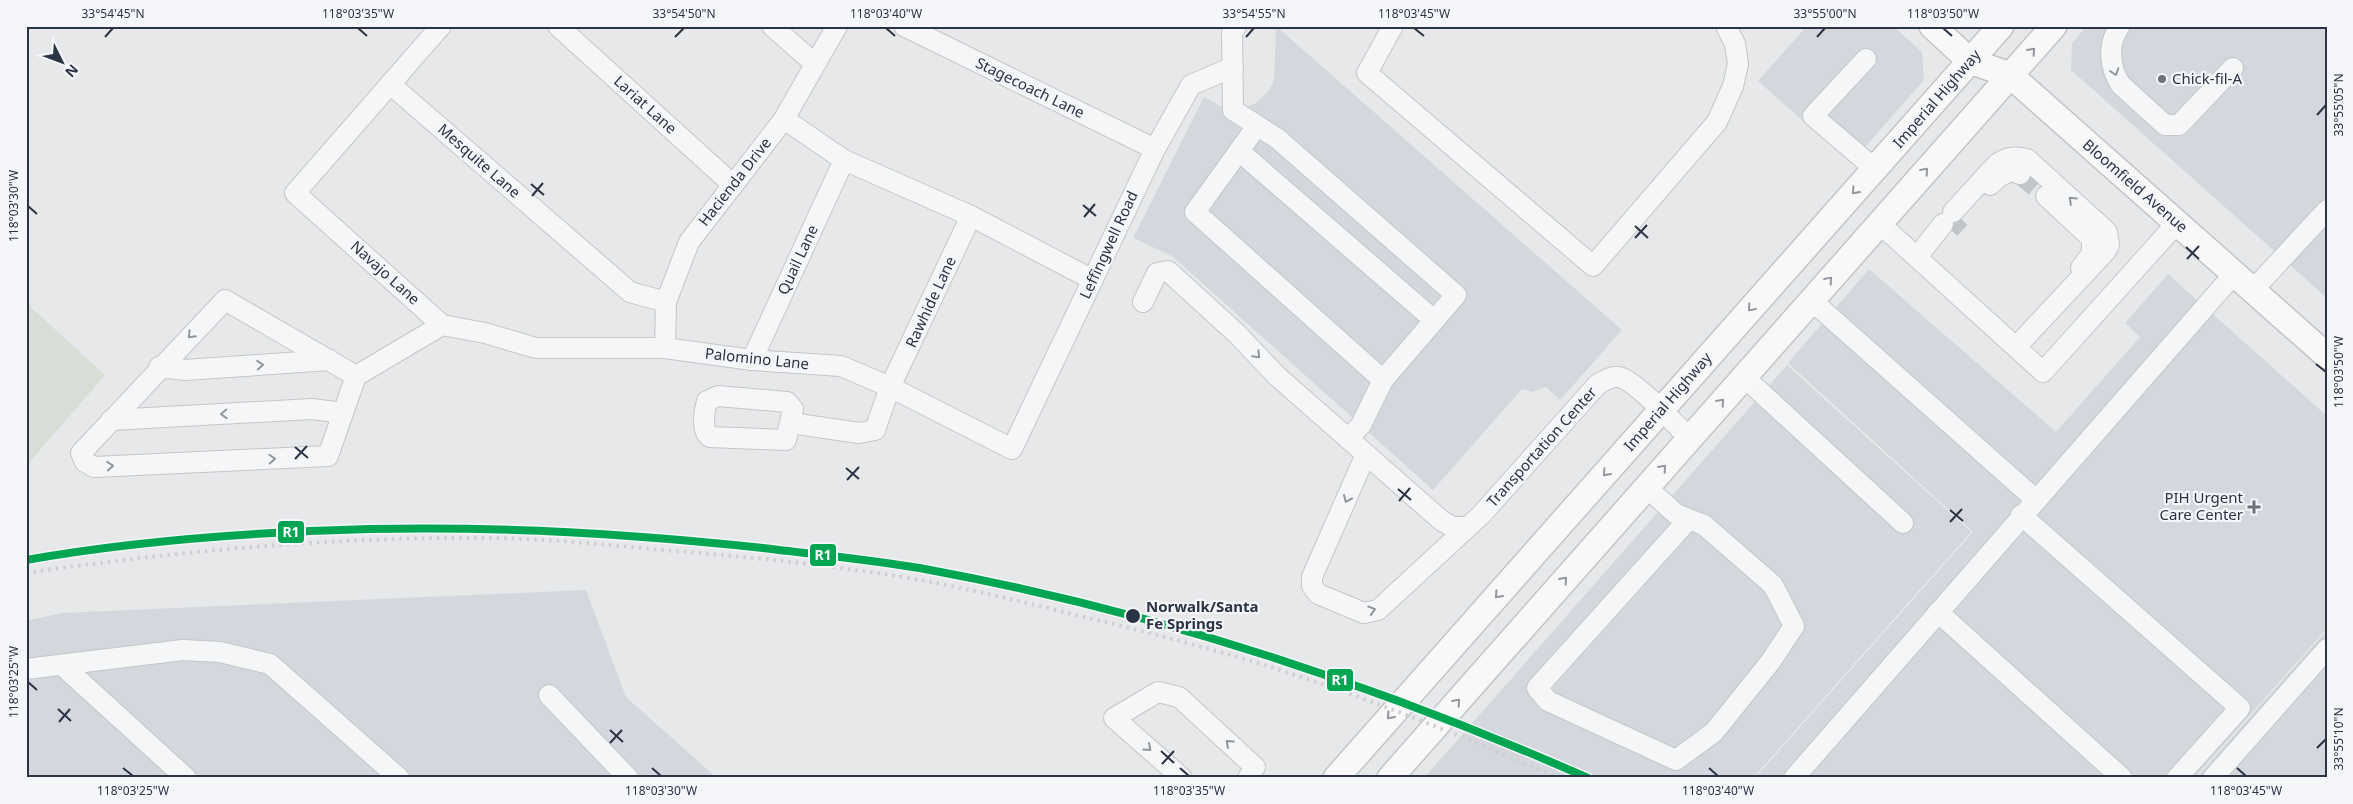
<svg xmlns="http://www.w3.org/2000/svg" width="2353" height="804" font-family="'Noto Sans',sans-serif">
	<rect width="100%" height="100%" fill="#e6e8ea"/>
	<!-- built -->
	<g fill="#d4d7dd">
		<path d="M1276 26 1622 330 1560 400 1546 387 1532 392 1522 389 1433 490 1172 256 1133 238 1204 97 1225 109H1241L1256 103 1269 90 1274 81Z"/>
		<path d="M1807 26H1893L1922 52 1924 80 1851 163 1758 81Z"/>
		<path d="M2087 26H2327V298L2071 70 2072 43Z"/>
		<path d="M1869 269 2056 432 2140 337 2125 323 2168 274 2327 416V628L2194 778H1755L1973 532 1788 363Z"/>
		<path d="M1787 365 1971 532 1753 778H1424Z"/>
		<path d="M586 590 626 697 717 778H26V621L62 613Z"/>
		<path d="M2327 630V778H2196Z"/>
	</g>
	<!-- green -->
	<path fill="#d6ded6" d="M26 303 105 375 26 466Z"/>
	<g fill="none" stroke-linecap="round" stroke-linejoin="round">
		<!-- minor-tunnel -->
		<g stroke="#c1c4c9" stroke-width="20" stroke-dasharray="20 10" stroke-linecap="butt">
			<path d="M2020 174 2046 196"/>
			<path d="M1950 229 1960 218"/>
		</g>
		<defs>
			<g id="minor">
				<path d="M441 26 295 193 442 325 485 333 536 348H665L752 360 841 366 890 387 1012 449 1155 149 1191 85 1233 67"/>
				<path d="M558 26 732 184"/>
				<path d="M772 26 815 64"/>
				<path d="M904 26 1155 149"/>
				<path d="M1236 26 1232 33 1233 110 1278 139 1456 295 1383 380 1195 212 1257 126"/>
				<path d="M1393 26 1367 73 1593 266 1717 122 1733 86 1738 64 1735 44 1726 26"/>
				<path d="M2120 26C2107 44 2109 67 2121 85L2165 125H2179L2233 68"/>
				<path d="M1866 59 1813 116 1875 169"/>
				<path d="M390 84 630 292 666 302"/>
				<path d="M784 119 844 160 971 216 1093 280"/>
				<path d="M1239 151 1434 320"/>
				<path d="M1990 185C1998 177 2008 168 2020 174"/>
				<path d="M2046 196 2092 239V253L2081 268"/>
				<path d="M1953 212 1996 165C2006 157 2014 156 2027 159L2107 232 2109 245 2105 252 2016 347"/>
				<path d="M1879 223 2043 372 2177 223"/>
				<path d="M1917 257 1943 224"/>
				<path d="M2253 290 2327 210"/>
				<path d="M1811 300 2035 499"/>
				<path d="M1143 302 1157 273 1168 271 1236 333 1278 377 1442 521 1453 527H1466"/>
				<path d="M665 348 666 302 689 242 784 119 837 26"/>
				<path d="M752 360 844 160"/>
				<path d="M159 367 185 370 330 360"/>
				<path d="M356 376 225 300 81 453 85 462 94 467 328 456 356 376 442 325"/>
				<path d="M1744 377 1903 523"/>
				<path d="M718 396 787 402 793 409 786 440 710 437C701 431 704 411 707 401Z"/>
				<path d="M111 420 312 409 343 413"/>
				<path d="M791 423 859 433 875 430 890 387 971 216"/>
				<path d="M1348 439 1361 425 1383 380"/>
				<path d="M1366 454 1312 577V586L1318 594 1364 613 1378 610 1481 515 1598 384C1605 380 1611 376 1619 377 1635 380 1676 425 1689 438"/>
				<path d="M1646 487 1676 514 1704 525 1773 585 1794 626 1771 661 1714 732 1676 760 1548 701 1537 688 1688 520"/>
				<path d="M2021 515 2240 708 2177 778"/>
				<path d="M1938 612 2122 778"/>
				<path d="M62 665 186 778"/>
				<path d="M26 669 183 650 220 652 270 664 399 778"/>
				<path d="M549 695 628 778"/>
				<path d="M1182 778 1114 718 1158 692 1179 697 1255 767 1248 778"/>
				<path d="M1794 778 2234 274"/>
				<path d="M2213 778 2327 649"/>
			</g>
			<g id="major">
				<path d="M1932 26 1970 61 2010 75 2327 356"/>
				<path d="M1336 778 2001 26"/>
				<path d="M1390 778 2054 26"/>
			</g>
		</defs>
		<!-- minor casing -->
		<use href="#minor" stroke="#c4c6c8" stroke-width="22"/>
		<!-- major casing -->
		<use href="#major" stroke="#c2c5c8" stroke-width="28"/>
		<!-- minor -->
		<use href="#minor" stroke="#f5f6f7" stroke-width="20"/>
		<!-- major -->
		<use href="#major" stroke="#f8f8f8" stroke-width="25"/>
		<!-- rail -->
		<path stroke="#cecfd2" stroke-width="4" stroke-dasharray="2.5 5" stroke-linecap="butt" d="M26 573C172 552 319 538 466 538 531 537 597 544 663 550 741 556 820 564 897 576 957 586 1016 600 1075 615 1144 631 1213 649 1280 670 1375 701 1468 738 1559 778"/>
		<defs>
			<path id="rail-1" d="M26 560C139 540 255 532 370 529 502 526 632 534 763 548 819 555 875 560 930 570 1157 612 1377 685 1588 778"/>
		</defs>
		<!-- rail-1 casing -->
		<use href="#rail-1" stroke="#f4f6f9" stroke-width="11"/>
		<!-- rail-1 -->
		<use href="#rail-1" stroke="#00a651" stroke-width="8"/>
	</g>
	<!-- one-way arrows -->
	<defs><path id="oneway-chevron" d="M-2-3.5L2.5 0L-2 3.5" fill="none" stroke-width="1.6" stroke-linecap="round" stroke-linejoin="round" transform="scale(1.25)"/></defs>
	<g stroke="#92969e">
		<use href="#oneway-chevron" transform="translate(2032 51) rotate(-48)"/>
		<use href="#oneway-chevron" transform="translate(1925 171) rotate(-49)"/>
		<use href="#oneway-chevron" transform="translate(1855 191) rotate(132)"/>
		<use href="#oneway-chevron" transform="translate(1829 280) rotate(-49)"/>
		<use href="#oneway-chevron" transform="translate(1751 308) rotate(131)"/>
		<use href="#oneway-chevron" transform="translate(1721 402) rotate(-49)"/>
		<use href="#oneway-chevron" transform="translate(1663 468) rotate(-49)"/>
		<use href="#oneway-chevron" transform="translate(1606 473) rotate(132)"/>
		<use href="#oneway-chevron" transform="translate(1564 580) rotate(-49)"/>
		<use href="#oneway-chevron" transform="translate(1498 595) rotate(132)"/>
		<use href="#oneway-chevron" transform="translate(1457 702) rotate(-49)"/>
		<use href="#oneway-chevron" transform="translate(1390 716) rotate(132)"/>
	</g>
	<g stroke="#90959e">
		<use href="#oneway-chevron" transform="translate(2115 72) rotate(72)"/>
		<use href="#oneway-chevron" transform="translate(2072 200) rotate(-137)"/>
		<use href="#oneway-chevron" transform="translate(191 335) rotate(134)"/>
		<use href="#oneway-chevron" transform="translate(1257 355) rotate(46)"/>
		<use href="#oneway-chevron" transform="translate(260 365) rotate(-4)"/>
		<use href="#oneway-chevron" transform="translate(224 414) rotate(177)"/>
		<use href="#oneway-chevron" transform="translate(272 459) rotate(-3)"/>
		<use href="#oneway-chevron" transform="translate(110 466) rotate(-4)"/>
		<use href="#oneway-chevron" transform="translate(1347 499) rotate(114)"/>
		<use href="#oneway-chevron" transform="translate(1372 610) rotate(-17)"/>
		<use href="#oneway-chevron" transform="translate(1229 743) rotate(-138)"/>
		<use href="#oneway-chevron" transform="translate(1148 748) rotate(42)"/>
	</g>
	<!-- ticks -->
	<path fill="none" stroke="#2b3445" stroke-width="2" d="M358 28 367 36M886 28 895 36M1414 28 1424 36M1943 28 1952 36M105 37 113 28M675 37 684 28M1246 37 1254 28M1817 37 1825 28M2317 115 2326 105M531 184 544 195M532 196 543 183M1083 205 1096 216M28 206 37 214M1084 217 1095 204M1635 226 1648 238M1635 238 1647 225M2186 247 2199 259M2187 259 2199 246M2316 364 2326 372M295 447 308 458M295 459 307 446M846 468 859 479M847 480 859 467M1398 489 1411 500M1399 501 1410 488M1950 510 1963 521M1950 522 1962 509M28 682 37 690M58 709 71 721M59 722 70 709M610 730 623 742M610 743 622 730M2317 748 2326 739M1161 751 1174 763M1162 764 1174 751M123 768 133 776M652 768 661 776M1180 768 1189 776M1709 768 1718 776M2237 768 2246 776"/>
	<!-- markers -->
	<g fill="#6c737f" stroke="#f4f6f9" stroke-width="2">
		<circle cx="2162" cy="79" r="5"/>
		<path d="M2251.5 499.5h5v5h5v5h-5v5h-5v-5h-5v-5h5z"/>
	</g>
	<circle fill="#2b3445" stroke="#f4f6f9" stroke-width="2" cx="1133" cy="616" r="8"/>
	<g text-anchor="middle" stroke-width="4.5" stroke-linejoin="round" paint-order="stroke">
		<!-- poi labels -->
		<g font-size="15" fill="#2b3445" stroke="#f4f6f9" text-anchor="start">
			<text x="2172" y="84">Chick-fil-A</text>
			<text x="2243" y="503" text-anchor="end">PIH Urgent<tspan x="2243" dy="17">Care Center</tspan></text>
		</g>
		<!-- street labels -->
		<g font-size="15" fill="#2b3445" stroke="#f4f6f9">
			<text transform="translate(1030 88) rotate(26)" y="5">Stagecoach Lane</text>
			<text transform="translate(1937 99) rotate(-49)" y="5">Imperial Highway</text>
			<text transform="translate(645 105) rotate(42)" y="5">Lariat Lane</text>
			<text transform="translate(479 161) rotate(41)" y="5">Mesquite Lane</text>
			<text transform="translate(735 182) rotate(-52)" y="5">Hacienda Drive</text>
			<text transform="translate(2135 186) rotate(41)" y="5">Bloomfield Avenue</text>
			<text transform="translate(1109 245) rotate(-65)" y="5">Leffingwell Road</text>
			<text transform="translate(798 260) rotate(-65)" y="5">Quail Lane</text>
			<text transform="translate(385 273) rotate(42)" y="5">Navajo Lane</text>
			<text transform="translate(931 302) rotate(-65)" y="5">Rawhide Lane</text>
			<text transform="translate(757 359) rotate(6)" y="5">Palomino Lane</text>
			<text transform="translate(1668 402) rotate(-49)" y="5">Imperial Highway</text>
			<text transform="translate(1542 447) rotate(-48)" y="5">Transportation Center</text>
		</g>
		<!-- stop labels -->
		<g font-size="15" font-weight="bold" fill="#2b3445" stroke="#f4f6f9" text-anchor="start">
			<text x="1146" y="612">Norwalk/Santa<tspan x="1146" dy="17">Fe Springs</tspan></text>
		</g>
	</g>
	<g stroke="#f4f6f9" stroke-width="2">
		<rect x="277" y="520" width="28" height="24" rx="5" fill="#00a651"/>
		<rect x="809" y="543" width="28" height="24" rx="5" fill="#00a651"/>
		<rect x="1326" y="668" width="28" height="24" rx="5" fill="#00a651"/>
	</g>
	<g font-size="14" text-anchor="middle" font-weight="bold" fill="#fff">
		<text x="291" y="537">R1</text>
		<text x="823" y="560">R1</text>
		<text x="1340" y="685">R1</text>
	</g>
	<!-- border -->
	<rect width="2353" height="804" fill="none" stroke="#f4f6f9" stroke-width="55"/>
	<!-- north arrow -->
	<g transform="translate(62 62) rotate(132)" stroke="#f4f6f9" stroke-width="4" paint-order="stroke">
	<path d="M0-4L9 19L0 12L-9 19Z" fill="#2b3445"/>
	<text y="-8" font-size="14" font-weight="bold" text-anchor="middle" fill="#2b3445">N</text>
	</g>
	<rect x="28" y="28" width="2298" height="748" fill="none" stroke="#2b3445" stroke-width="2"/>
	<g font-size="12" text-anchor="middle" fill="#2b3445">
		<text x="113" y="18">33°54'45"N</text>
		<text x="358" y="18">118°03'35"W</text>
		<text x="684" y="18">33°54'50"N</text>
		<text x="886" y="18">118°03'40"W</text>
		<text x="1254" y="18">33°54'55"N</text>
		<text x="1414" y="18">118°03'45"W</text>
		<text x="1825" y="18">33°55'00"N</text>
		<text x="1943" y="18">118°03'50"W</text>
		<text transform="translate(2339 105) rotate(-90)" y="4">33°55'05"N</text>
		<text transform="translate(14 206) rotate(-90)" y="4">118°03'30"W</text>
		<text transform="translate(2339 372) rotate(-90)" y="4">118°03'50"W</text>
		<text transform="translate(14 682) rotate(-90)" y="4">118°03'25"W</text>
		<text transform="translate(2339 739) rotate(-90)" y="4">33°55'10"N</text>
		<text x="133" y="795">118°03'25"W</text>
		<text x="661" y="795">118°03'30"W</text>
		<text x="1189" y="795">118°03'35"W</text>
		<text x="1718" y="795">118°03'40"W</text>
		<text x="2246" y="795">118°03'45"W</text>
	</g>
</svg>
